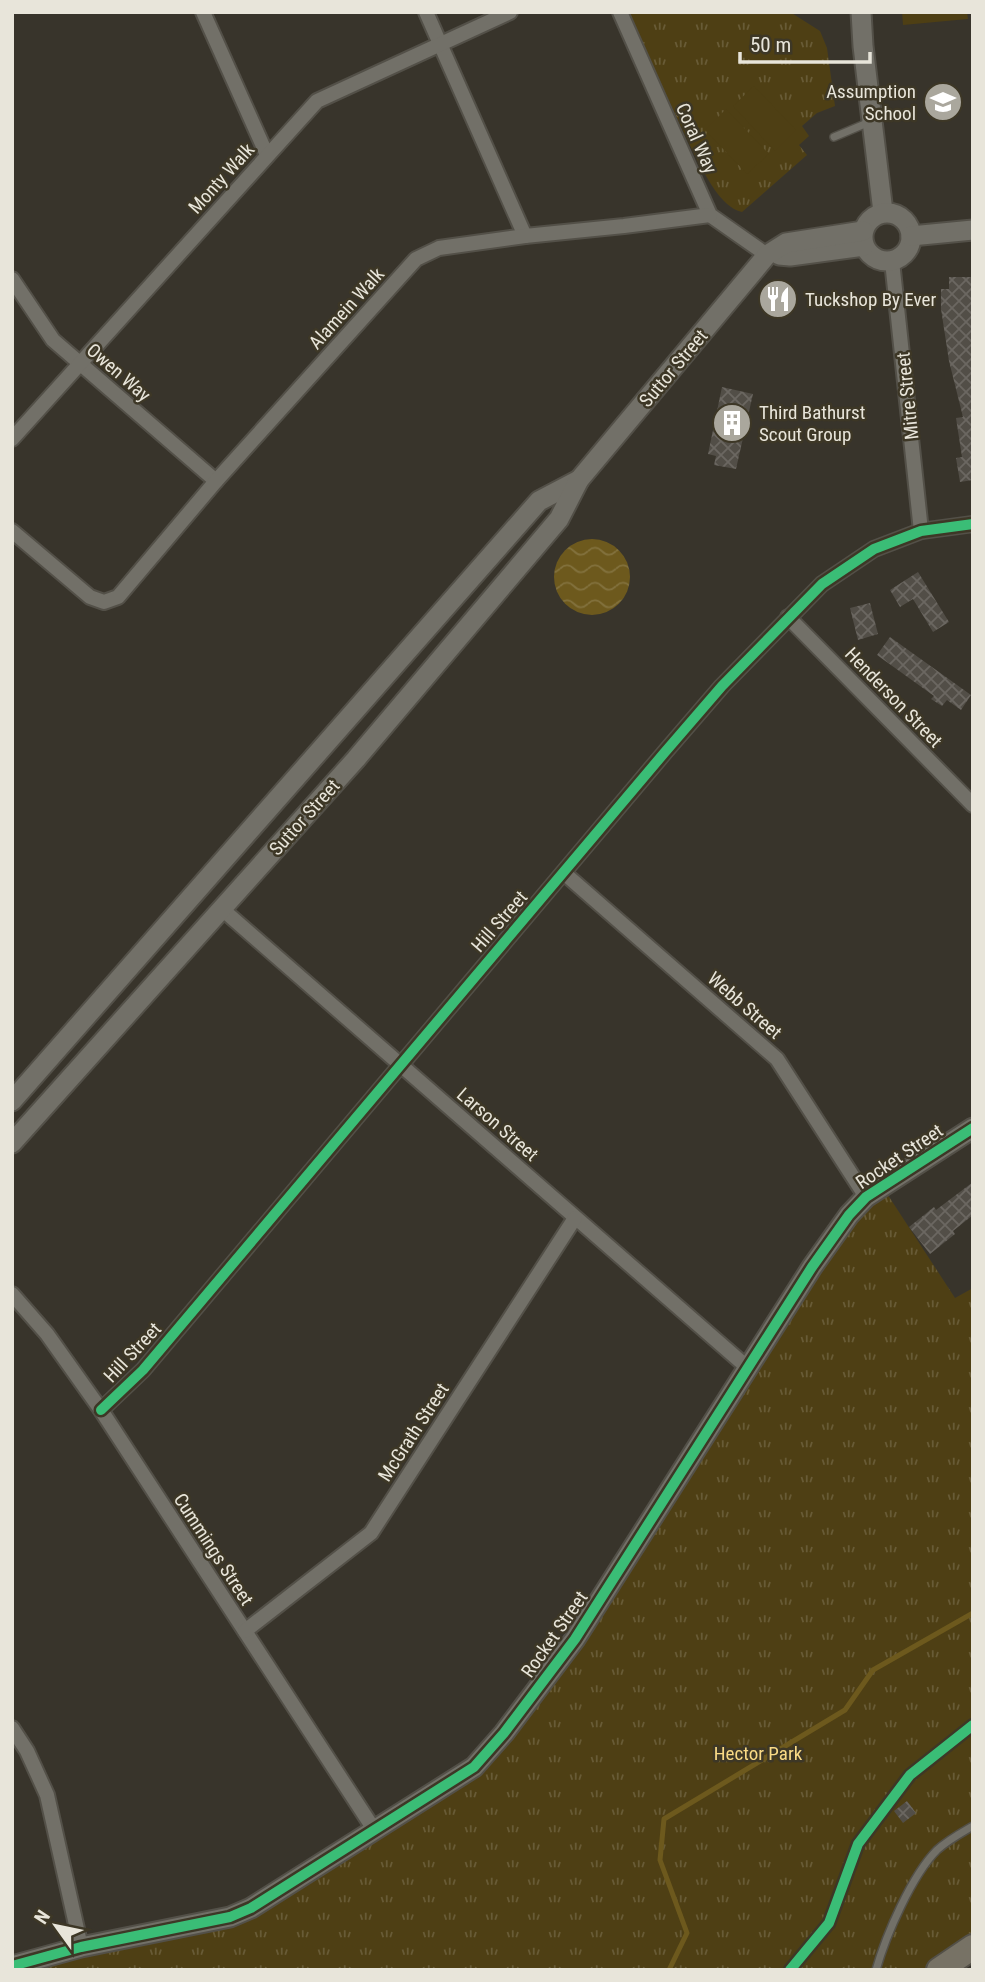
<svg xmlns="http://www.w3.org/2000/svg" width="985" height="1982" font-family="'Roboto Condensed',sans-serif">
	<defs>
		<pattern id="park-tufts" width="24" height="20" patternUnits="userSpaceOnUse" patternTransform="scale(1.75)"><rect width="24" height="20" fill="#4e3f14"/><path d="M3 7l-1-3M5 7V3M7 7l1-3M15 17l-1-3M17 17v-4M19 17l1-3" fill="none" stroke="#685b36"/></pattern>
		<pattern id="water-waves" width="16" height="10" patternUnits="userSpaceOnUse" patternTransform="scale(1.75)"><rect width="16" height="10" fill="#6d591d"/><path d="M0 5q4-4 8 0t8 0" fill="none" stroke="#82713d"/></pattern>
		<pattern id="building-cross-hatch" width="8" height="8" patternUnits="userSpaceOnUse" patternTransform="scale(1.75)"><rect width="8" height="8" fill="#524e47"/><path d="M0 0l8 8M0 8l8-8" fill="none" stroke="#6b6761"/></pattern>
	</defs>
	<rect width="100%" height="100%" fill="#38342b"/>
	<!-- park -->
	<g fill="url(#park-tufts)">
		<path d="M627 12H790L820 31 827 48 835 106 817 113 802 126 809 136 799 145 807 155 742 212C720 207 706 175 695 156Z"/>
		<path d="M882 1186 955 1298 973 1288V1947L939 1970H12L230 1917 375 1831 504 1733 812 1267Z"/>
	</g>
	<!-- pitch -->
	<g fill="#4e3f14">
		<path d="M902 12H967L968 19 903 25Z"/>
		<path d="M754 86 796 130 775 151 733 106Z"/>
		<path d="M726 109 769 154 747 174 705 130Z"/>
	</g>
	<!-- water -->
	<circle fill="url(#water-waves)" cx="592" cy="577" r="38"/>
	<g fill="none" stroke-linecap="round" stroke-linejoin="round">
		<!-- stream -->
		<path stroke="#6d591d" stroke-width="5" d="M669 1970 687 1933 660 1860 664 1819 845 1710 873 1670 973 1613"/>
	</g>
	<!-- building -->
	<g fill="url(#building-cross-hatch)">
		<path d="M949 277H971V320H973V480L960 482 956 458 962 457 956 418 963 417 949 361 941 309V289H949Z"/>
		<path d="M722 387 753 394 736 469 714 465 716 456 708 454Z"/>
		<path d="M918 572 949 622 933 632 913 599 900 607 890 590Z"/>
		<path d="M870 603 878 634 858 640 850 608Z"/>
		<path d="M890 637 971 695 961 710 947 700 942 706 931 699 934 696 877 655Z"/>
		<path d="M973 1182V1215L953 1231 955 1234 930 1254 909 1227 934 1207 936 1210Z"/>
		<path d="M907 1801 916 1813 903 1823 894 1811Z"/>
	</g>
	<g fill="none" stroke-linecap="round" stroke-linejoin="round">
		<defs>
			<g id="lane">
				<path d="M834 137 872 121"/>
				<path d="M876 1970C886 1935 912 1875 937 1850 948 1840 961 1833 973 1826"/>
			</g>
			<g id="street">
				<path d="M203 12 267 155"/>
				<path d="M426 12 525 236"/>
				<path d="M620 12 710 215 767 255"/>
				<path d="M892 261 921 531"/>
				<path d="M12 279 53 340 216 481"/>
				<path d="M12 439 317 101 510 12"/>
				<path d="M12 531 90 597 104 602 118 597 216 481 416 259 439 248 525 236 624 226 710 215"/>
				<path d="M788 617 973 805"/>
				<path d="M564 873 777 1059 866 1197"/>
				<path d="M222 909 748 1368"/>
				<path d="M12 1294 47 1334 101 1410 375 1831"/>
				<path d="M101 1410 143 1370 665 752 722 686 822 584 874 549 921 531 973 524"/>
				<path d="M245 1631 371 1533 575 1218"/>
				<path d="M12 1728 27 1751 47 1795 81 1947"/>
			</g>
			<g id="secondary">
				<path d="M861 12 863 46 883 212"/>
				<circle cx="887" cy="237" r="24"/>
				<path d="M911 236 973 230"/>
				<path d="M779 255 790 256 864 246"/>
				<path d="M12 1101 539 501 579 480"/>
				<path d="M12 1143 356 759 559 519 579 480 767 255 786 243 863 231"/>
				<path d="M12 1966 81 1947 230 1917 251 1908 474 1767 504 1733 575 1639 812 1267 849 1215 866 1197 973 1128"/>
			</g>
			<path id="highway" d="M939 1970 973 1947"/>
		</defs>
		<!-- lane casing -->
		<use href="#lane" stroke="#535048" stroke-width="10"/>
		<!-- street casing -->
		<use href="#street" stroke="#535048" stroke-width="18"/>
		<!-- secondary casing -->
		<use href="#secondary" stroke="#535048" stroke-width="23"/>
		<!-- highway casing -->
		<use href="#highway" stroke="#535048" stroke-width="28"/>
		<!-- lane -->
		<use href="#lane" stroke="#727068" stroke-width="7"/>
		<!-- street -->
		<use href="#street" stroke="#727068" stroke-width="14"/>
		<!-- secondary -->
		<use href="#secondary" stroke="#727068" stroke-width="19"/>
		<!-- highway -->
		<use href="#highway" stroke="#777265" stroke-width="24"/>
		<defs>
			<g id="cycleway">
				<path d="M101 1410 143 1370 665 752 722 686 822 584 874 549 921 531 973 524"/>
				<path d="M12 1966 81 1947 230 1917 251 1908 474 1767 504 1733 575 1639 812 1267 849 1215 866 1197 973 1128"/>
				<path d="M790 1970 829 1923 858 1844 910 1775 973 1725"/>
			</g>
		</defs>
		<!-- cycleway casing -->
		<use href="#cycleway" stroke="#3d3726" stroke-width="15"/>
		<!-- cycleway -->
		<use href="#cycleway" stroke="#3abd76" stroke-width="10"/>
	</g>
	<!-- icons -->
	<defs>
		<symbol id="school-disc" viewBox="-11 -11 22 22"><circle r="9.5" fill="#aaa79d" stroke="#3d3726"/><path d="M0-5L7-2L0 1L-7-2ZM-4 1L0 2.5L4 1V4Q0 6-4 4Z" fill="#fff"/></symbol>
		<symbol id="restaurant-disc" viewBox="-11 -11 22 22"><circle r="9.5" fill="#aaa79d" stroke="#3d3726"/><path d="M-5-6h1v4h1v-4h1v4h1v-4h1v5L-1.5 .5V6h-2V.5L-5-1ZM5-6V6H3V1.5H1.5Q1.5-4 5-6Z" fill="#fff"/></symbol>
		<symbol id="building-disc" viewBox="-11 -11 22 22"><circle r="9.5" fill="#aaa79d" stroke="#3d3726"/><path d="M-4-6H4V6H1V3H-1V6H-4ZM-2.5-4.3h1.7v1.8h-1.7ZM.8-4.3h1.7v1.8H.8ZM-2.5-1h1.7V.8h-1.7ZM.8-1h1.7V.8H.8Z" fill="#fff"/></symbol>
	</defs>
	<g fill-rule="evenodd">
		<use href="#school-disc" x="921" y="80" width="44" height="44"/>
		<use href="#restaurant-disc" x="756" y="277" width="44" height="44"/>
		<use href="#building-disc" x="710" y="401" width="44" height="44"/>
	</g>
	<g text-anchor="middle" stroke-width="5" stroke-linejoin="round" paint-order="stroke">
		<!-- poi labels -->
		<g font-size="19" fill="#e8e5da" stroke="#3d3726" text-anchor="start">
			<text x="916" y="98" text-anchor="end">Assumption<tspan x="916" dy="22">School</tspan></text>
			<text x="805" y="306">Tuckshop By Ever</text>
			<text x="759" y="419">Third Bathurst<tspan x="759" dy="22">Scout Group</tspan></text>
		</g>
		<!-- street labels -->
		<g font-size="19" fill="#e8e5da" stroke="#3d3726">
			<text transform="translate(697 138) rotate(66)" y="7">Coral Way</text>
			<text transform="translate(221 178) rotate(-48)" y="7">Monty Walk</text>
			<text transform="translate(346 308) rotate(-48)" y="7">Alamein Walk</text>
			<text transform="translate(673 368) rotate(-50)" y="7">Suttor Street</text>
			<text transform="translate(119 372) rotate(41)" y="7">Owen Way</text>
			<text transform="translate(907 396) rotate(-96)" y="7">Mitre Street</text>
			<text transform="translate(894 697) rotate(46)" y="7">Henderson Street</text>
			<text transform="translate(304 817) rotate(-48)" y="7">Suttor Street</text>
			<text transform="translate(499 921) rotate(-49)" y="7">Hill Street</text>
			<text transform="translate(745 1005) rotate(41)" y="7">Webb Street</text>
			<text transform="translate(498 1124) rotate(41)" y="7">Larson Street</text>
			<text transform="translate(899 1156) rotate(-34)" y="7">Rocket Street</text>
			<text transform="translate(132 1352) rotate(-47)" y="7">Hill Street</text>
			<text transform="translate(413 1432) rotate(-57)" y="7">McGrath Street</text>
			<text transform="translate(214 1549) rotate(57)" y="7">Cummings Street</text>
			<text transform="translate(554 1634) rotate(-55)" y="7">Rocket Street</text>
		</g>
		<!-- park labels -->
		<g font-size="19" fill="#f9da85" stroke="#3d3726">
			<text x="758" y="1760">Hector Park</text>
		</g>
	</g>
	<!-- border -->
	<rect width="985" height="1982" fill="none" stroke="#e8e5da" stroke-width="28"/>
	<!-- north arrow -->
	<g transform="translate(56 1926) rotate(303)" stroke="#3d3726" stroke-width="5" paint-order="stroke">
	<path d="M0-5L12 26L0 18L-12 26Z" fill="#e8e5da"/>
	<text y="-10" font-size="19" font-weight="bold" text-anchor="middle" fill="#e8e5da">N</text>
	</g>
	<!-- scale -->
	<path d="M740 52v10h130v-10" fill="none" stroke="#e8e5da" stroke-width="3.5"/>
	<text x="750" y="52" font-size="21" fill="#e8e5da" stroke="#3d3726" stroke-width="5" paint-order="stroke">50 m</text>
</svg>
